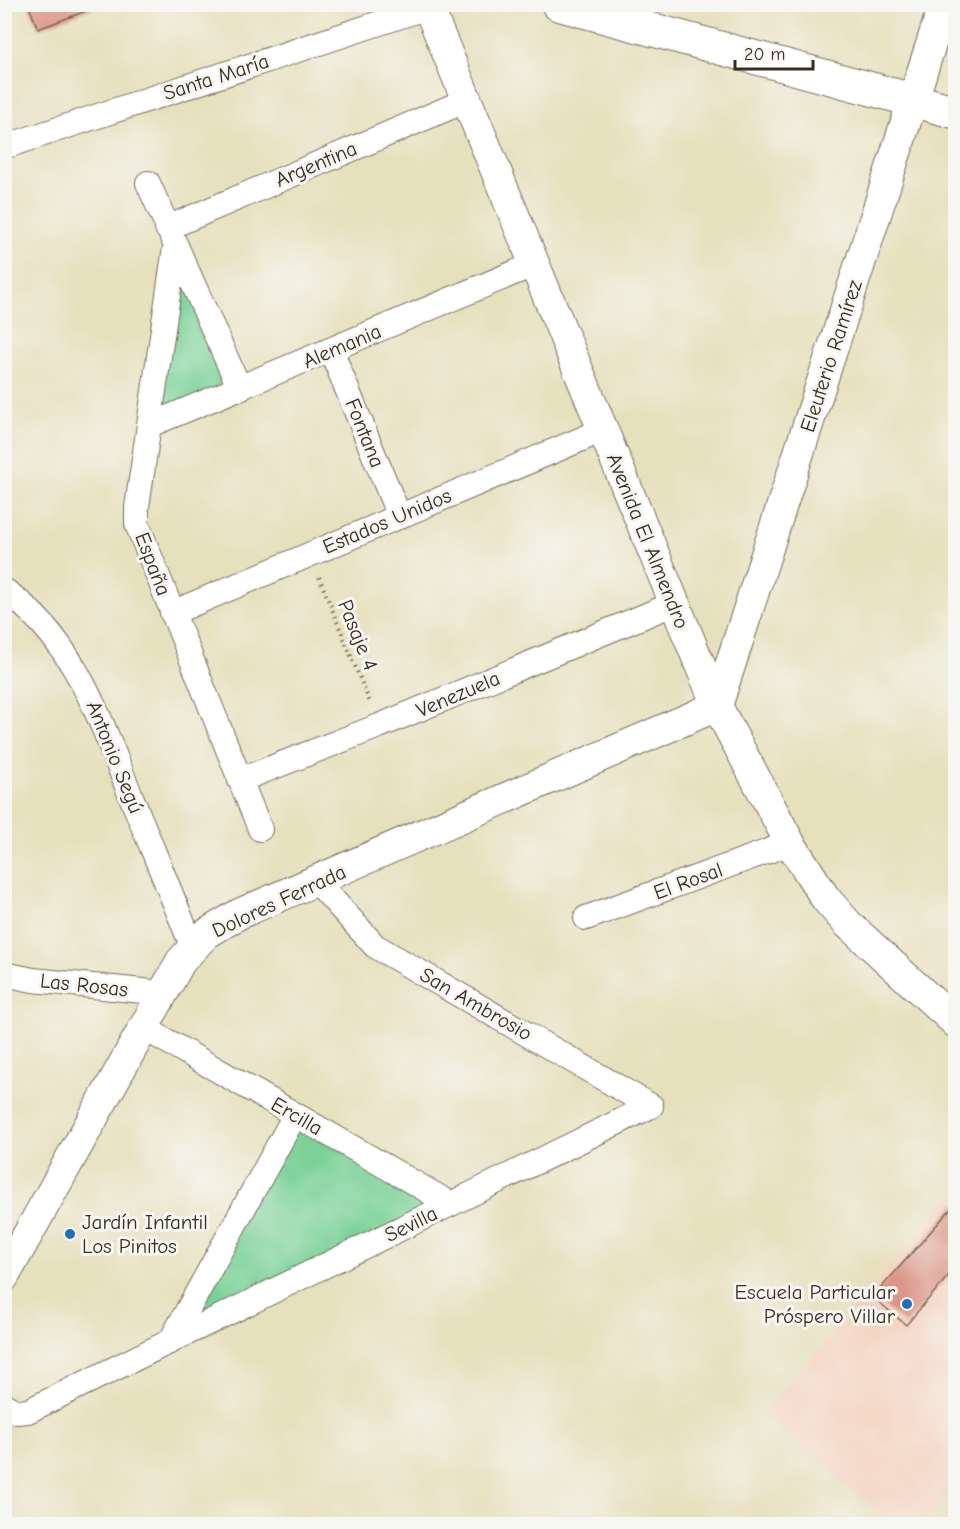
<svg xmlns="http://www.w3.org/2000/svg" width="960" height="1529" font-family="'Comic Neue',sans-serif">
	<rect width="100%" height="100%" fill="#f6f6f2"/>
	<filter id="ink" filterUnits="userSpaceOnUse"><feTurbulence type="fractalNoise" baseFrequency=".0167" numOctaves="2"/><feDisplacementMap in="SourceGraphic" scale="12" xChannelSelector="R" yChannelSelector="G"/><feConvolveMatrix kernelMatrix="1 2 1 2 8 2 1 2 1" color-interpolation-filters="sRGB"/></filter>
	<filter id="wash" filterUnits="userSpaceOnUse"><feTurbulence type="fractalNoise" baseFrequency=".008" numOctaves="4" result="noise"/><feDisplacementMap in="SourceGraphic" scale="24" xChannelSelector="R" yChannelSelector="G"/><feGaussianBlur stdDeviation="1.35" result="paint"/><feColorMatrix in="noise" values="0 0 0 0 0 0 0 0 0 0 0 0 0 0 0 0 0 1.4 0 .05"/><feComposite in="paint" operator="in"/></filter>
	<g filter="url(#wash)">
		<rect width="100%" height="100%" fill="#e7e0bd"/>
		<!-- built -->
		<path fill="#f4d3c0" d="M955 1191V1484L922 1524H894L762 1416Z"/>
		<!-- green -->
		<g fill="#79d197" stroke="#5a7e5a" stroke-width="1.5">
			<path d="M177 263 232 385 155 416Z"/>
			<path d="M295 1125 438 1204 182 1328Z"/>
		</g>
		<g id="blocks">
			<!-- building -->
			<g fill="#dc9689">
				<path d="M28 4H102V5L38 29Z"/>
				<path d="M956 1203V1267L906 1325 873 1297Z"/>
			</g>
		</g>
	</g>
	<g filter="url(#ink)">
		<use href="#blocks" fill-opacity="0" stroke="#776a56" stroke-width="1.5"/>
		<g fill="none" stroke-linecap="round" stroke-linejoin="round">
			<defs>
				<g id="minor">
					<path d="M4 147 428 7"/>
					<path d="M148 183 240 389"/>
					<path d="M167 228 465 101"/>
					<path d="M175 247 137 507V524L260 829"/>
					<path d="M331 350 399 516"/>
					<path d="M150 425 533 265"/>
					<path d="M4 590C73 638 98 714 128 789 149 841 171 893 192 946"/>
					<path d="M172 613 603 430"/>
					<path d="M240 780 379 726 673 604"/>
					<path d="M317 882 375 946 651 1106"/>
					<path d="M586 918 790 843"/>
					<path d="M4 974 33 980 163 993"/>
					<path d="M144 1028 451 1204"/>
					<path d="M170 1342 295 1115"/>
					<path d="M4 1405 17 1412 28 1411 651 1106"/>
				</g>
				<g id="tertiary">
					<path d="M427 4 717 706 790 843 826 899 848 924 956 1023"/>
					<path d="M717 706 944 4"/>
					<path d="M4 1277 181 961 206 934 239 914 717 706"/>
				</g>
				<path id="secondary" d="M558 4 956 112"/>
			</defs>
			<!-- minor casing -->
			<use href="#minor" stroke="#776a56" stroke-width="26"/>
			<!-- tertiary casing -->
			<use href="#tertiary" stroke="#776a56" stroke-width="32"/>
			<!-- secondary casing -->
			<use href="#secondary" stroke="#776a56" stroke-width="35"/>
			<!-- path -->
			<path stroke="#776a56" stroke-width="4" stroke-dasharray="1.5 4.5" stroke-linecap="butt" d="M319 577 370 703"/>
			<!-- minor -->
			<use href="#minor" stroke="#fff" stroke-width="24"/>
			<!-- tertiary -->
			<use href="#tertiary" stroke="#fff" stroke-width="30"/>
			<!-- secondary -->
			<use href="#secondary" stroke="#fff" stroke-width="33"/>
		</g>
	</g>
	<!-- markers -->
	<g fill="#1f6fb2" stroke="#f6f6f2" stroke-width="2">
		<circle cx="70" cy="1234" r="6"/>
		<circle cx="907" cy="1304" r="6"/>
	</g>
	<g text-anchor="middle" stroke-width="6" stroke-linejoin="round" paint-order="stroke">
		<!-- street labels -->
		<g font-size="21" fill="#3b2a1e" stroke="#f6f6f2">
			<text transform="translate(216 77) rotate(-18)" y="7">Santa María</text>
			<text transform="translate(316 164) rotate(-23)" y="7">Argentina</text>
			<text transform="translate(342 346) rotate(-23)" y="7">Alemania</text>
			<text transform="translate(831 356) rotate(-72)" y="7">Eleuterio Ramírez</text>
			<text transform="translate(365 433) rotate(68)" y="7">Fontana</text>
			<text transform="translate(387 521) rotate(-23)" y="7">Estados Unidos</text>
			<text transform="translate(648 541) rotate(68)" y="7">Avenida El Almendro</text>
			<text transform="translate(153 564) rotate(69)" y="7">España</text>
			<text transform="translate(358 635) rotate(68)" y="7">Pasaje 4</text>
			<text transform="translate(458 694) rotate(-23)" y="7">Venezuela</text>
			<text transform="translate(115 757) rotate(68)" y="7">Antonio Segú</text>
			<text transform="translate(688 881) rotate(-20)" y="7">El Rosal</text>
			<text transform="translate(279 901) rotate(-25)" y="7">Dolores Ferrada</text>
			<text transform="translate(84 985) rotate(6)" y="7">Las Rosas</text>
			<text transform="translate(476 1004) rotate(30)" y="7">San Ambrosio</text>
			<text transform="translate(297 1116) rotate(30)" y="7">Ercilla</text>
			<text transform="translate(411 1224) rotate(-26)" y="7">Sevilla</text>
		</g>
		<!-- poi labels -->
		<g font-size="21" fill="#3b2a1e" stroke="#f6f6f2" text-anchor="start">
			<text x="82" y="1229">Jardín Infantil<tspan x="82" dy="24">Los Pinitos</tspan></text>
			<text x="895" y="1299" text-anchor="end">Escuela Particular<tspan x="895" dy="24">Próspero Villar</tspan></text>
		</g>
	</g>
	<!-- margin -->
	<rect width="960" height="1529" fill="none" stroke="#f6f6f2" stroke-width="24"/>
	<!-- scale -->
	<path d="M735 60v9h78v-9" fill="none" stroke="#3b2a1e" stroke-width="3"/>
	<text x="744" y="60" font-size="18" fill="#3b2a1e" stroke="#f6f6f2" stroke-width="4.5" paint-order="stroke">20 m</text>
</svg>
